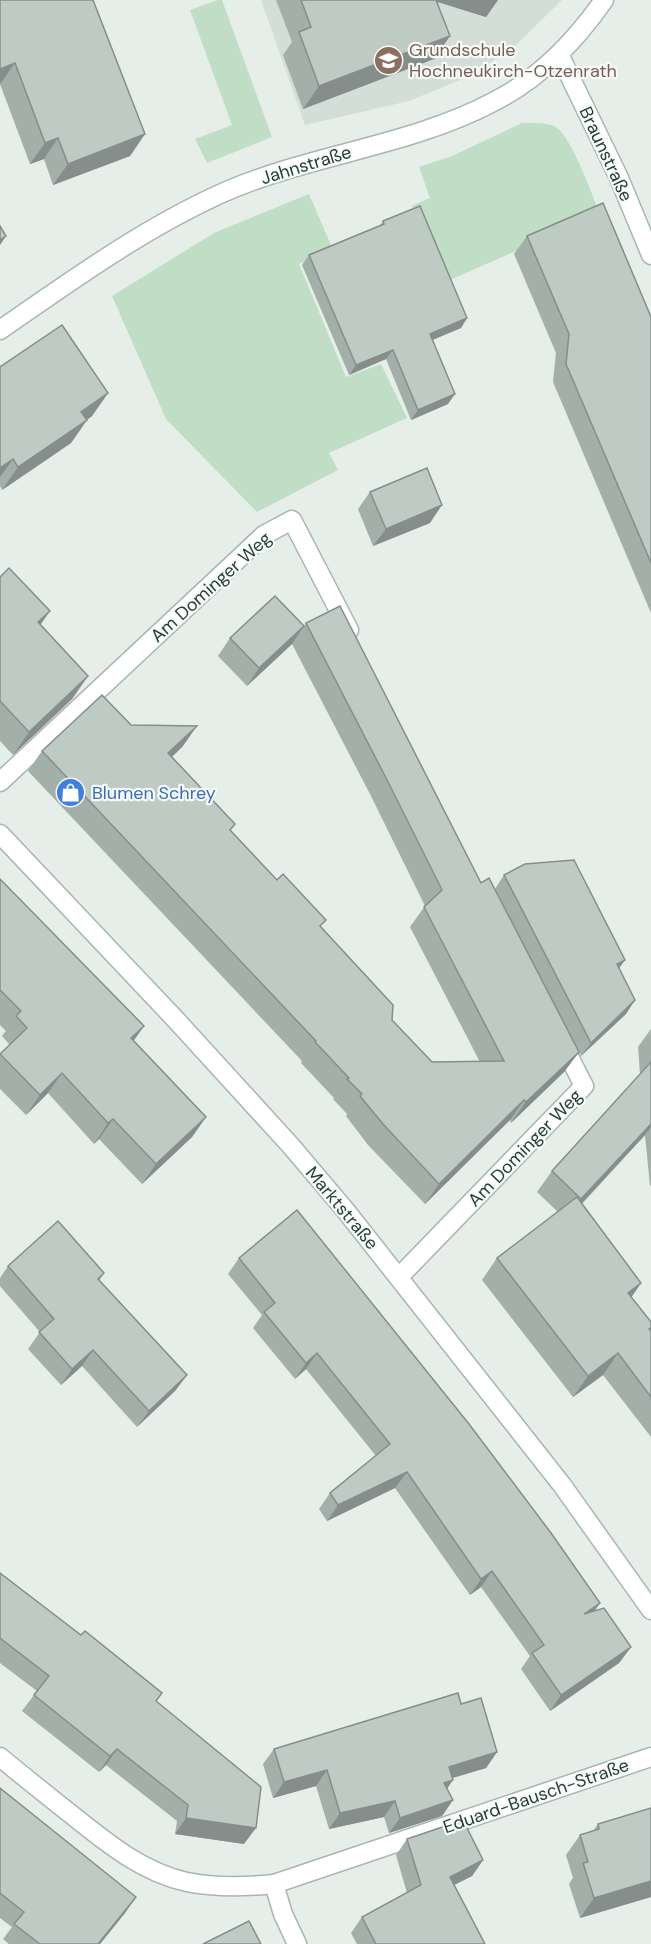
<svg xmlns="http://www.w3.org/2000/svg" width="651" height="1944" font-family="'DM Sans',sans-serif">
	<rect width="100%" height="100%" fill="#e5eee9"/>
	<!-- built -->
	<path fill="#d4ded8" d="M261 0H562L516 45 472 75 409 101 305 125Z"/>
	<!-- green -->
	<g fill="#c0ddc5">
		<path d="M218 0H222L272 137 207 163 195 139 232 125 190 10Z"/>
		<path d="M522 123C533 123 544 122 554 126 571 134 592 195 600 214L443 283 412 206 430 198 419 167 452 156Z"/>
		<path d="M309 194 333 250 299 264 346 377 381 364 407 418 329 453 338 470 257 512 166 419 112 296 214 233Z"/>
	</g>
	<g fill="none" stroke-linecap="round" stroke-linejoin="round">
		<defs>
			<g id="minor">
				<path d="M559 54 619 178 651 255"/>
				<path d="M0 330C71 281 141 230 220 194 309 154 409 147 495 101 540 78 576 40 604 0"/>
				<path d="M0 782 264 535 292 520 349 630"/>
				<path d="M0 834 177 1021 291 1146 346 1211 562 1485 651 1610"/>
				<path d="M399 1277 584 1086 561 1041"/>
				<path d="M0 1757C24 1777 48 1796 72 1815 107 1843 142 1872 187 1882 216 1888 245 1887 274 1884L651 1757"/>
				<path d="M274 1884 283 1914 297 1944"/>
			</g>
		</defs>
		<!-- minor casing -->
		<use href="#minor" stroke="#a8b6b0" stroke-width="21"/>
		<!-- minor -->
		<use href="#minor" stroke="#fff" stroke-width="18"/>
	</g>
	<!-- wall -->
	<g fill="#a3afa9">
		<path d="M0 0 145 134 130 156 53 185 44 159 30 164 0 84Z"/>
		<path d="M276 0H498L486 17 437 2 450 36 434 59 303 109 283 55 292 42Z"/>
		<path d="M383 221 467 318 461 328 432 340 448 404 411 420 386 359 349 375 302 265 309 255 380 226Z"/>
		<path d="M527 236 651 317V613L553 382 556 353 514 254Z"/>
		<path d="M0 367 108 393 92 416 87 420 71 443 2 490 0 486Z"/>
		<path d="M370 492 430 523 373 546 358 509Z"/>
		<path d="M0 577 40 625 88 676 72 699 13 755 0 741Z"/>
		<path d="M306 623 481 883 579 1052 564 1072 511 1123 510 1120 425 1204 368 1145 346 1116 347 1114 333 1099 334 1098 301 1063 302 1061 28 771 42 751 131 725 183 746 172 757 231 831 321 927 392 1020 432 1062H480L410 927 425 906 371 796 292 644 247 686 218 656 230 638 304 626Z"/>
		<path d="M504 875 625 960 619 968 626 1014 581 1056 495 889Z"/>
		<path d="M0 879 134 1041 206 1117 192 1137 142 1184 99 1139 94 1144 48 1093 26 1115 0 1089V1055L10 1045 2 1036 6 1031 0 1025Z"/>
		<path d="M651 1029V1185L650 1186 645 1135 582 1204 641 1283 631 1297 651 1322V1437L603 1375 573 1397 482 1280 497 1258 558 1212 537 1192 552 1171 640 1074 638 1047Z"/>
		<path d="M239 1258 631 1647 619 1663 550 1711 521 1669 530 1656 481 1587 470 1595 395 1488 327 1521 319 1509 330 1493 376 1456 306 1369 295 1379 253 1328 262 1315 228 1274Z"/>
		<path d="M8 1266 104 1273 99 1281 187 1375 175 1391 137 1427 82 1366 61 1385 28 1349 40 1332 0 1286V1278Z"/>
		<path d="M0 1573 156 1701 244 1844 175 1834 177 1821 106 1765 99 1772 22 1711 37 1691 0 1663Z"/>
		<path d="M461 1704 497 1752 486 1768 453 1778 447 1789 453 1800 442 1816 389 1833 384 1817 329 1829 316 1786 273 1798 263 1764 274 1749Z"/>
		<path d="M0 1788 125 1913 100 1944H9L3 1939 12 1927 0 1918Z"/>
		<path d="M598 1824 651 1897 580 1918 569 1884 573 1878 566 1855 580 1835 593 1831Z"/>
		<path d="M407 1839 483 1860 472 1876 454 1885 485 1944H357L351 1933 362 1917 407 1893 396 1855Z"/>
	</g>
	<!-- shaded-wall -->
	<g fill="#858e8a">
		<path d="M432 0H498L486 17Z"/>
		<path d="M450 36 434 59 303 109 319 86Z"/>
		<path d="M15 63 0 84V69Z"/>
		<path d="M145 134 130 156 53 185 68 164Z"/>
		<path d="M58 138 44 159 30 164 45 143Z"/>
		<path d="M6 236 0 245V240Z"/>
		<path d="M467 318 461 328 423 344 430 334Z"/>
		<path d="M393 350 386 359 349 375 356 365Z"/>
		<path d="M108 393 92 416 65 435 81 412Z"/>
		<path d="M455 394 448 404 411 420 418 410Z"/>
		<path d="M87 420 71 443 2 490 18 467Z"/>
		<path d="M13 459 0 477V468Z"/>
		<path d="M442 505 430 523 373 546 386 529Z"/>
		<path d="M50 611 34 634 38 622Z"/>
		<path d="M304 626 292 644 247 686 259 668Z"/>
		<path d="M88 676 72 699 13 755 29 732Z"/>
		<path d="M197 726 183 746 154 774 168 753Z"/>
		<path d="M625 960 615 974 617 964Z"/>
		<path d="M635 1000 626 1014 581 1056 591 1043Z"/>
		<path d="M144 1026 130 1046 131 1038Z"/>
		<path d="M579 1052 564 1072 511 1123 526 1102Z"/>
		<path d="M62 1073 48 1093 26 1115 40 1095Z"/>
		<path d="M524 1100 510 1120 425 1204 439 1184Z"/>
		<path d="M206 1117 192 1137 142 1184 156 1164Z"/>
		<path d="M113 1119 99 1139 94 1144 108 1123Z"/>
		<path d="M651 1124V1127L645 1135 566 1220 581 1199Z"/>
		<path d="M641 1283 626 1305 628 1293Z"/>
		<path d="M93 1350 82 1366 61 1385 72 1369Z"/>
		<path d="M317 1353 306 1369 295 1379 306 1363Z"/>
		<path d="M618 1353 603 1375 573 1397 588 1376Z"/>
		<path d="M187 1375 175 1391 137 1427 149 1411Z"/>
		<path d="M407 1472 395 1488 327 1521 338 1505Z"/>
		<path d="M492 1571 481 1587 470 1595 481 1579Z"/>
		<path d="M600 1603 589 1619 584 1614Z"/>
		<path d="M631 1647 619 1663 550 1711 561 1695Z"/>
		<path d="M117 1749 106 1765 99 1772 110 1756Z"/>
		<path d="M497 1752 486 1768 438 1782 449 1767Z"/>
		<path d="M327 1770 316 1786 273 1798 284 1782Z"/>
		<path d="M453 1780 442 1796 444 1783Z"/>
		<path d="M453 1800 442 1816 389 1833 400 1818Z"/>
		<path d="M395 1801 384 1817 329 1829 340 1813Z"/>
		<path d="M186 1818 256 1828 244 1844 175 1834Z"/>
		<path d="M483 1860 472 1876 438 1893 450 1877Z"/>
		<path d="M651 1881V1897L580 1918 594 1898Z"/>
		<path d="M136 1897 125 1913 100 1944H98Z"/>
	</g>
	<!-- building -->
	<g fill="#becbc5" stroke="#858e8a" stroke-width="1.5">
		<path d="M0 0H93L145 134 68 164 58 138 45 143 15 63 0 69Z"/>
		<path d="M301 0H436L450 36 319 86 299 32 311 27Z"/>
		<path d="M603 203 651 317V563L566 364 569 334 527 236Z"/>
		<path d="M420 206 467 318 430 334 455 394 418 410 393 350 356 365 309 255 384 224 383 221Z"/>
		<path d="M0 226 6 236 0 240Z"/>
		<path d="M62 325 108 393 81 412 87 420 18 467 13 459 0 468V367Z"/>
		<path d="M427 468 442 505 386 529 370 492Z"/>
		<path d="M9 568 50 611 38 622 88 676 29 732 0 701V577Z"/>
		<path d="M275 596 304 626 259 668 230 638Z"/>
		<path d="M340 606 481 883 489 878 579 1052 526 1102 524 1100 439 1184 383 1124 360 1096 362 1094 347 1079 349 1078 315 1042 316 1041 42 751 102 695 131 725 197 726 168 753 235 824 230 830 277 880 283 874 326 920 320 926 393 1005 392 1020 432 1062 504 1061 424 907 442 890 385 776 306 623Z"/>
		<path d="M574 860 625 960 617 964 635 1000 591 1043 504 875 525 864Z"/>
		<path d="M0 879 144 1026 131 1038 206 1117 156 1164 113 1119 108 1123 62 1073 40 1095 0 1054 27 1028 16 1016 21 1011 0 990Z"/>
		<path d="M651 1062V1124L581 1199 552 1171Z"/>
		<path d="M577 1197 641 1283 628 1293 651 1322V1328L649 1329 651 1331V1397L618 1353 588 1376 497 1258Z"/>
		<path d="M297 1210 469 1424 551 1533 600 1603 584 1614 604 1608 631 1647 561 1695 532 1653 544 1645 492 1571 481 1579 407 1472 338 1505 330 1493 390 1444 317 1353 306 1363 264 1312 275 1303 239 1258Z"/>
		<path d="M58 1221 104 1273 98 1279 187 1375 149 1411 93 1350 72 1369 39 1332 54 1319 8 1266Z"/>
		<path d="M0 1573 81 1635 85 1631 162 1693 156 1701 261 1787 256 1828 186 1818 188 1805 117 1749 110 1756 34 1695 49 1676 0 1638Z"/>
		<path d="M458 1693 461 1704 481 1698 497 1752 449 1767 453 1780 444 1783 453 1800 400 1818 395 1801 340 1813 327 1770 284 1782 274 1749Z"/>
		<path d="M0 1788 136 1897 98 1944H40L14 1924 24 1912 0 1893Z"/>
		<path d="M651 1808V1881L594 1898 583 1863 588 1862 580 1835 599 1829 598 1824Z"/>
		<path d="M463 1820 483 1860 450 1877 485 1944H376L362 1917 421 1885 407 1839Z"/>
		<path d="M249 1921 261 1944H203Z"/>
	</g>
	<!-- icons -->
	<defs>
		<symbol id="school-disc" viewBox="-11 -11 22 22"><circle r="9.5" fill="#8d6e63" stroke="#f6faf8"/><path d="M0-5L7-2L0 1L-7-2ZM-4 1L0 2.5L4 1V4Q0 6-4 4Z" fill="#fff"/></symbol>
		<symbol id="shop-disc" viewBox="-11 -11 22 22"><circle r="9.5" fill="#3f7fe0" stroke="#f6faf8"/><path d="M-5-2.5h2.3a2.7 3.5 0 0 1 5.4 0H5L5.5 6h-11ZM-1.5-2.5h3a1.5 2.3 0 0 0-3 0Z" fill="#fff"/></symbol>
	</defs>
	<g fill-rule="evenodd">
		<use href="#school-disc" x="372" y="44" width="33" height="33"/>
		<use href="#shop-disc" x="54" y="776" width="33" height="33"/>
	</g>
	<g text-anchor="middle" stroke-width="4.5" stroke-linejoin="round" paint-order="stroke">
		<!-- education labels -->
		<g font-size="18" fill="#785e54" stroke="#f6faf8" text-anchor="start">
			<text x="409" y="56">Grundschule<tspan x="409" dy="21">Hochneukirch-Otzenrath</tspan></text>
		</g>
		<!-- street labels -->
		<g font-size="18" fill="#253f36" stroke="#f6faf8">
			<text transform="translate(606 154) rotate(65)" y="6">Braunstraße</text>
			<text transform="translate(306 165) rotate(-17)" y="6">Jahnstraße</text>
			<text transform="translate(211 587) rotate(-42)" y="6">Am Dominger Weg</text>
			<text transform="translate(525 1148) rotate(-46)" y="6">Am Dominger Weg</text>
			<text transform="translate(342 1208) rotate(50)" y="6">Marktstraße</text>
			<text transform="translate(536 1796) rotate(-19)" y="6">Eduard-Bausch-Straße</text>
		</g>
		<!-- shop labels -->
		<g font-size="18" fill="#366cbe" stroke="#f6faf8" text-anchor="start">
			<text x="92" y="799">Blumen Schrey</text>
		</g>
	</g>
</svg>
